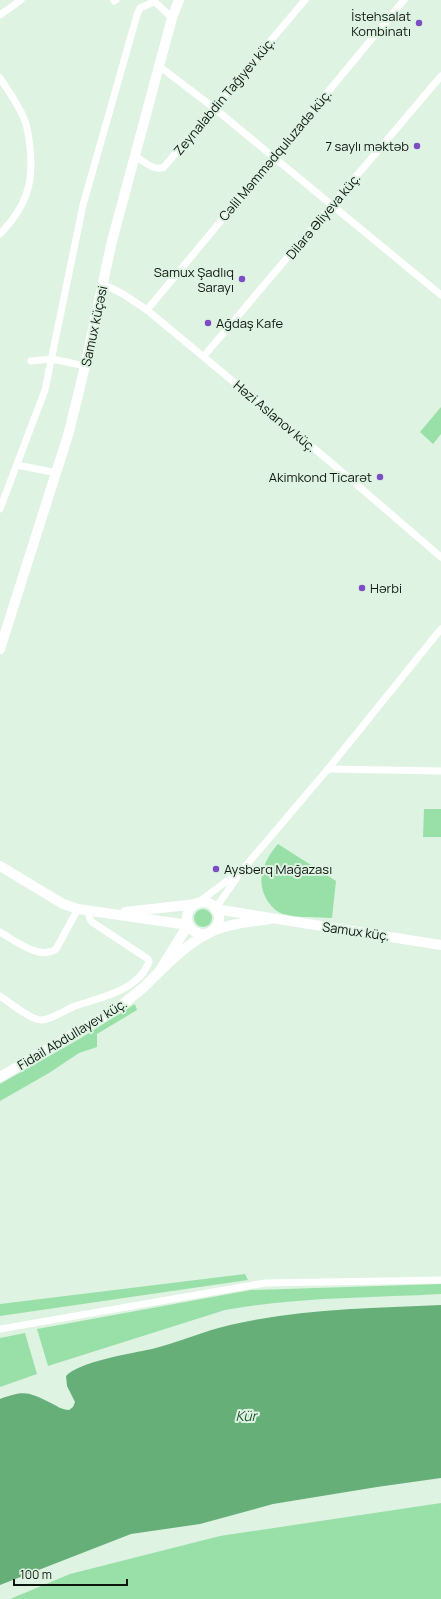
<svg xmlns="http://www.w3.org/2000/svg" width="441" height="1599" font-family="Manrope,sans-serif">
	<rect width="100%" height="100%" fill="#def3e2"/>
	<!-- green -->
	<g fill="#99e0a8">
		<path d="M441 407V434L433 444 420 432Z"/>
		<path d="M424 809H441V837H423Z"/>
		<path d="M278 844 336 881 332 918C318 917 296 918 283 914 276 912 271 906 267 900 255 880 264 860 278 844Z"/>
		<circle cx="203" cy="918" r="9"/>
		<path d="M135 1004 137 1010 97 1034V1047L79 1053 49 1073 0 1101V1084L81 1038Z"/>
		<path d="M245 1274 248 1280 0 1316V1304Z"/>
		<path d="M441 1284V1294C369 1298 296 1297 225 1310L48 1366 37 1329 251 1290Z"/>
		<path d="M25 1333 37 1374 0 1387V1338Z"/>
		<path d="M441 1503V1599H10L70 1574 220 1536Z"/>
	</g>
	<!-- water -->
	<path fill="#66af78" d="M441 1305V1478L377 1487 273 1504 200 1524 131 1534 0 1585V1399C25 1390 28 1392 51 1403 57 1406 62 1410 69 1410L73 1407 75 1402 67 1386 66 1376C78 1362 133 1353 152 1349 179 1342 204 1331 230 1325 299 1309 371 1308 441 1305Z"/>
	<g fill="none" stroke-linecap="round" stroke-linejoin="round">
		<!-- street -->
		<g stroke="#fff" stroke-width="7">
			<path d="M153 0 172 18"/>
			<path d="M114 1 116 0"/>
			<path d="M0 15 21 0"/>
			<path d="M159 66 214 108 441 295"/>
			<path d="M0 78C9 92 19 105 25 121 28 129 29 139 30 148 34 184 26 207 0 234"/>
			<path d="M135 156C144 161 154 172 164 167L305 0"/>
			<path d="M103 284 123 294 147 310 328 460 441 557"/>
			<path d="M147 310 404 0"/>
			<path d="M204 356 441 76"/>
			<path d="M31 361 52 359 85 366"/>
			<path d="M17 465 57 473"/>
			<path d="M0 509 45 390 83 205 137 15 140 8 154 2"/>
			<path d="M328 769 441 771"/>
			<path d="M196 904 235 875"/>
			<path d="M215 909 243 869 328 769 441 629"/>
			<path d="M0 932C14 940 40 961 56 949L78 909"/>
			<path d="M0 996C9 1002 32 1021 42 1020 53 1019 65 1010 75 1006 101 997 138 991 149 962L148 959 92 922 89 917V912"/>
			<path d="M0 1329 265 1283 441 1280"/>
		</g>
		<!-- secondary -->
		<g stroke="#fff" stroke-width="10">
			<path d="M0 649 69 432 85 366 112 241 172 18 179 0"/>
			<path d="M0 866 63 904 78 909 188 925 159 972C174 958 189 943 207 934 224 924 251 922 270 919"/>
			<circle cx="203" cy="918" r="16"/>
			<path d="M215 909 441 945"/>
			<path d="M125 912 196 904"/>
			<path d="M0 1077 118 1008 144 987 159 972"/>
		</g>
	</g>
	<!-- markers -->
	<g fill="#7d4dc5" stroke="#def3e2" stroke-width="1.5">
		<circle cx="419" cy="23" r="4"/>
		<circle cx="417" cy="146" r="4"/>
		<circle cx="242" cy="279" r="4"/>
		<circle cx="208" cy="323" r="4"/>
		<circle cx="380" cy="477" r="4"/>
		<circle cx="362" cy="588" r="4"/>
		<circle cx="216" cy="869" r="4"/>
	</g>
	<g text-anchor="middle" stroke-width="4" stroke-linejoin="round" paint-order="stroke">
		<!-- poi labels -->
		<g font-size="13" fill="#0e1610" stroke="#def3e2" text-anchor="end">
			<text x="411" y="21">İstehsalat<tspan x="411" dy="15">Kombinatı</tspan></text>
			<text x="409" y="151">7 saylı məktəb</text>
			<text x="234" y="277">Samux Şadlıq<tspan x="234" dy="15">Sarayı</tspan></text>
			<text x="216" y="328" text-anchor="start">Ağdaş Kafe</text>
			<text x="372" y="482">Akimkond Ticarət</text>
			<text x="370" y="593" text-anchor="start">Hərbi</text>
			<text x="224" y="874" text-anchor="start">Aysberq Mağazası</text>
		</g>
		<!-- street labels -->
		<g font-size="13" fill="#0e1610" stroke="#def3e2">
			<text transform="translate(224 96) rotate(-50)" y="5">Zeynalabdin Tağıyev küç.</text>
			<text transform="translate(275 155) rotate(-50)" y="5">Cəlil Məmmədquluzadə küç.</text>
			<text transform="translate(323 216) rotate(-50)" y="5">Dilarə Əliyeva küç.</text>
			<text transform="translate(94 326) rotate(-78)" y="5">Samux küçəsi</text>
			<text transform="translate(275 416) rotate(40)" y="5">Həzi Aslanov küç.</text>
			<text transform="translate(356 931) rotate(8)" y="5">Samux küç.</text>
			<text transform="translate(72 1034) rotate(-31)" y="5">Fidail Abdullayev küç.</text>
		</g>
		<!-- water labels -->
		<g font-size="14" font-style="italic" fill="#20552f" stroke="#def3e2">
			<text x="246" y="1421">Kür</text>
		</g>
	</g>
	<!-- scale -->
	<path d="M14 1579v6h113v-6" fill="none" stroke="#0e1610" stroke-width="2"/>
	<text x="20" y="1579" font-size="12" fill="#0e1610" stroke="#def3e2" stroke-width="3" paint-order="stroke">100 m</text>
</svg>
